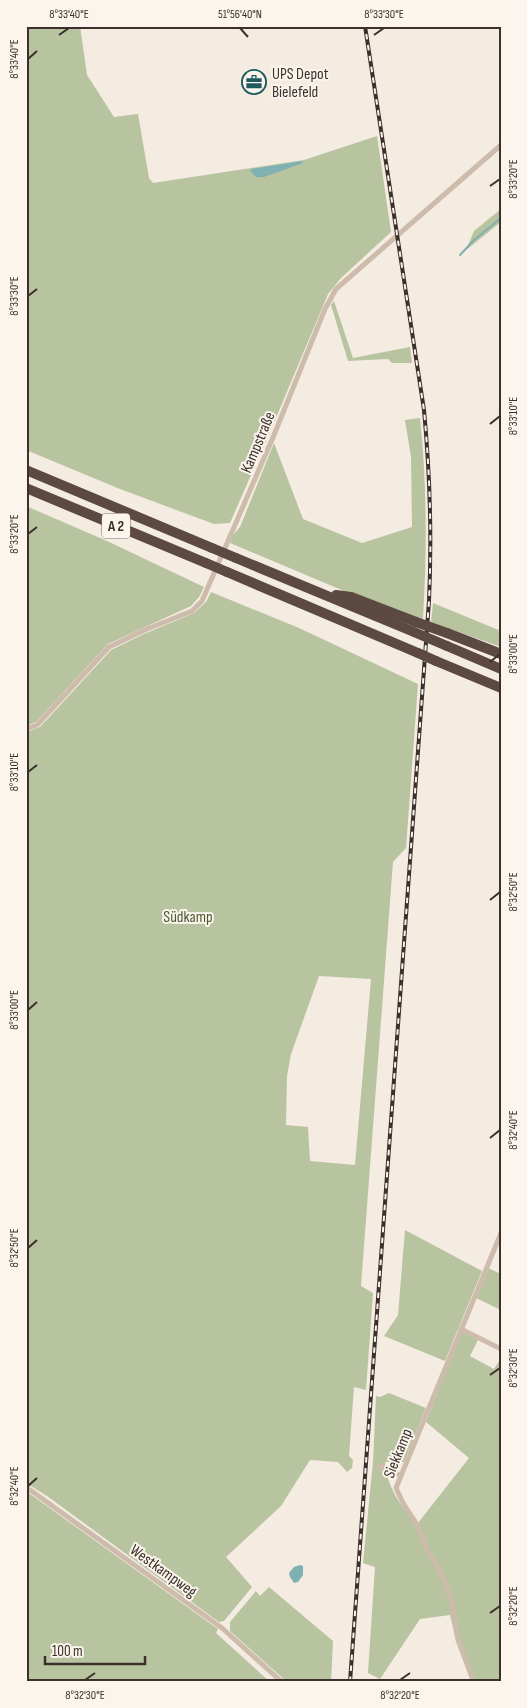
<svg xmlns="http://www.w3.org/2000/svg" width="527" height="1708" font-family="'Sofia Sans Condensed',sans-serif">
	<rect width="100%" height="100%" fill="#f4ebe1"/>
	<!-- green -->
	<g fill="#b8c4a0" fill-rule="evenodd">
		<path d="M26 26H80L87 75 114 117 138 114 149 178 153 183 304 160 377 136 391 232 341 278 328 294 270 432 230 523 214 524 120 489 26 450Z"/>
		<path d="M501 209V222L466 250 474 231Z"/>
		<path d="M334 301 353 358 410 347 412 363H392L388 359 348 361 331 305Z"/>
		<path d="M420 418C427 485 427 552 423 619L377 605 230 543 233 535 240 527 274 443 303 519 362 543 412 527 411 457 405 420Z"/>
		<path d="M26 506 107 541 204 587 199 597 191 606 108 644 36 722 26 726Z"/>
		<path d="M211 592 299 628 418 684 406 848 393 862 361 1286 373 1293 366 1390 354 1387 349 1456 353 1460 352 1468 347 1472 338 1462 310 1460 281 1506 226 1557 252 1587 224 1621 219 1622 47 1496 26 1483V732L40 727 111 650 144 634 194 613 206 602ZM319 976 371 979 355 1165 310 1161 308 1127 286 1125 287 1076 291 1054Z"/>
		<path d="M433 603 501 631V647L431 622Z"/>
		<path d="M405 1230 482 1271 445 1361 384 1336 398 1315Z"/>
		<path d="M488 1268 501 1274V1310L476 1298Z"/>
		<path d="M462 1332 478 1340 470 1356 494 1369 501 1358V1682H471L455 1636 450 1615 420 1619 380 1679 368 1673 375 1567 363 1563 373 1462 376 1396 380 1397 389 1393 426 1408 404 1462H385C385 1476 394 1495 402 1506 406 1512 413 1518 418 1523L469 1458 426 1422Z"/>
		<path d="M26 1491 218 1629 216 1633 270 1682H26Z"/>
		<path d="M269 1587 333 1641 331 1682H287L230 1631V1622L256 1591 260 1596Z"/>
	</g>
	<!-- water -->
	<g fill="#7fb0b2">
		<path d="M302 161 303 163 300 164 264 177H256L250 171 252 169Z"/>
		<path d="M300 1565 303 1566V1575L298 1582 294 1583 290 1577 289 1573 294 1567Z"/>
	</g>
	<g fill="none" stroke-linecap="round" stroke-linejoin="round">
		<!-- stream -->
		<path stroke="#7fb0b2" stroke-width="2" d="M460 255 474 240 501 218"/>
		<!-- street -->
		<g stroke="#cdbbac" stroke-width="5">
			<path d="M26 729 37 725 109 647 147 629 192 611 202 601 274 435 325 309 336 289 501 145"/>
			<path d="M461 1329 501 1349"/>
			<path d="M379 1466 400 1475"/>
			<path d="M26 1487 222 1628 282 1682"/>
			<path d="M474 1682 458 1640 452 1603 442 1574 428 1552 416 1523 404 1505 396 1488 501 1233"/>
		</g>
		<!-- highway -->
		<g stroke="#5c4a42" stroke-width="10">
			<path d="M26 470 212 548"/>
			<path d="M26 488 206 563"/>
			<path d="M236 558 414 632"/>
			<path d="M227 572 418 653"/>
			<path d="M336 595 351 597 416 622"/>
			<path d="M447 633 501 654"/>
			<path d="M447 646 501 669"/>
			<path d="M436 661 501 688"/>
		</g>
		<defs>
			<path id="rail" d="M350 1682 429 601C432 536 430 474 424 410L365 26"/>
		</defs>
		<!-- rail casing -->
		<use href="#rail" stroke="#3b302b" stroke-width="4"/>
		<!-- rail -->
		<use href="#rail" stroke="#fbf5ee" stroke-width="2" stroke-dasharray="5.5" stroke-linecap="butt"/>
		<!-- highway-bridge -->
		<g stroke="#5c4a42" stroke-width="10">
			<path d="M212 548 236 558"/>
			<path d="M206 563 227 572"/>
			<path d="M416 622 447 633"/>
			<path d="M414 632 447 646"/>
			<path d="M418 653 436 661"/>
		</g>
	</g>
	<!-- ticks -->
	<path fill="none" stroke="#3b302b" stroke-width="2" d="M240 28 248 37M59 35 69 28M374 35 384 28M28 59 37 51M490 186 500 179M28 296 37 289M490 424 500 416M28 534 37 527M490 662 500 654M28 772 37 765M490 900 500 892M28 1010 37 1002M490 1138 500 1130M28 1248 37 1240M490 1375 500 1368M28 1486 37 1478M490 1613 500 1606M85 1680 95 1673M400 1680 410 1673"/>
	<!-- icons -->
	<defs>
		<symbol id="office-ring" viewBox="-11 -11 22 22"><circle r="9.5" fill="#fbf5ee" stroke="#1f5a5e" stroke-width="1.5"/><path d="M-6-3h4V-5.5h4V-3h4V5H-6ZM-1-4.5V-3h2v-1.5ZM-6 0V1H6V0Z" fill="#1f5a5e"/></symbol>
	</defs>
	<g fill-rule="evenodd">
		<use href="#office-ring" x="240" y="68" width="28" height="28"/>
	</g>
	<g text-anchor="middle" stroke-width="4" stroke-linejoin="round" paint-order="stroke">
		<!-- shield labels -->
		<rect fill="#fbf5ee" stroke="#756b66" stroke-width="1" x="102" y="513.5" width="28" height="25" rx="4"/>
		<g font-size="15" font-weight="bold" fill="#3b302b">
			<text x="116" y="531">A 2</text>
		</g>
		<!-- poi labels -->
		<g font-size="16" fill="#3b302b" stroke="#fbf5ee" text-anchor="start">
			<text x="272" y="79">UPS Depot<tspan x="272" dy="18">Bielefeld</tspan></text>
		</g>
		<!-- street labels -->
		<g font-size="16" fill="#3b302b" stroke="#fbf5ee">
			<text transform="translate(257 442) rotate(-67)" y="6">Kampstraße</text>
			<text transform="translate(397 1453) rotate(-68)" y="6">Siekkamp</text>
			<text transform="translate(164 1570) rotate(36)" y="6">Westkampweg</text>
		</g>
		<!-- park labels -->
		<g font-size="16" fill="#4a5a2e" stroke="#fbf5ee">
			<text x="188" y="922">Südkamp</text>
		</g>
	</g>
	<!-- border -->
	<rect width="527" height="1708" fill="none" stroke="#fbf5ee" stroke-width="55"/>
	<!-- scale -->
	<path d="M45 1656v8h100v-8" fill="none" stroke="#3b302b" stroke-width="2.5"/>
	<text x="52" y="1656" font-size="15" fill="#3b302b" stroke="#fbf5ee" stroke-width="4" paint-order="stroke">100 m</text>
	<rect x="28" y="28" width="472" height="1652" fill="none" stroke="#3b302b" stroke-width="2"/>
	<g font-size="12" text-anchor="middle" fill="#3b302b">
		<text x="69" y="18">8°33'40"E</text>
		<text x="240" y="18">51°56'40"N</text>
		<text x="384" y="18">8°33'30"E</text>
		<text transform="translate(14 59) rotate(-90)" y="4">8°33'40"E</text>
		<text transform="translate(513 179) rotate(-90)" y="4">8°33'20"E</text>
		<text transform="translate(14 296) rotate(-90)" y="4">8°33'30"E</text>
		<text transform="translate(513 416) rotate(-90)" y="4">8°33'10"E</text>
		<text transform="translate(14 534) rotate(-90)" y="4">8°33'20"E</text>
		<text transform="translate(513 654) rotate(-90)" y="4">8°33'00"E</text>
		<text transform="translate(14 772) rotate(-90)" y="4">8°33'10"E</text>
		<text transform="translate(513 892) rotate(-90)" y="4">8°32'50"E</text>
		<text transform="translate(14 1010) rotate(-90)" y="4">8°33'00"E</text>
		<text transform="translate(513 1130) rotate(-90)" y="4">8°32'40"E</text>
		<text transform="translate(14 1248) rotate(-90)" y="4">8°32'50"E</text>
		<text transform="translate(513 1368) rotate(-90)" y="4">8°32'30"E</text>
		<text transform="translate(14 1486) rotate(-90)" y="4">8°32'40"E</text>
		<text transform="translate(513 1606) rotate(-90)" y="4">8°32'20"E</text>
		<text x="85" y="1699">8°32'30"E</text>
		<text x="400" y="1699">8°32'20"E</text>
	</g>
</svg>
